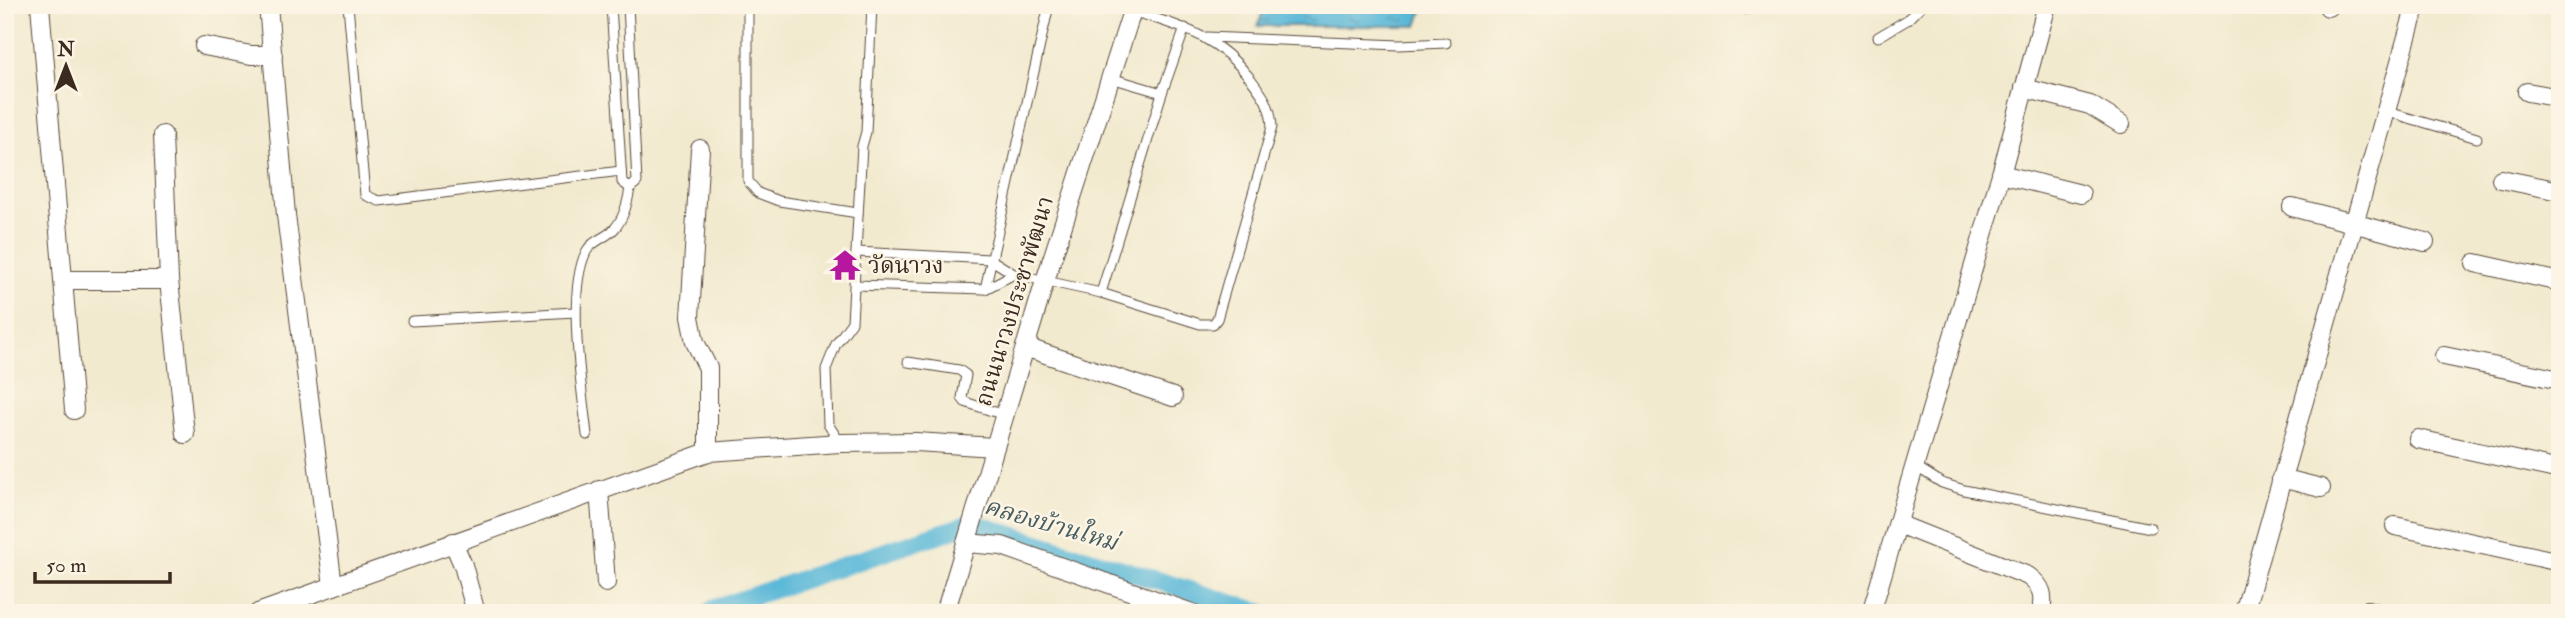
<svg xmlns="http://www.w3.org/2000/svg" width="2565" height="618" font-family="'IM FELL Double Pica','Noto Serif Thai',serif">
	<defs>
		<pattern id="water-ripples" width="26" height="14" patternUnits="userSpaceOnUse" patternTransform="scale(1.75)"><rect width="26" height="14" fill="#5ab8d8"/><path d="M2 4q2-2 4 0t4 0M15 11q2-2 4 0t4 0" fill="none" stroke="#4c96af"/></pattern>
	</defs>
	<rect width="100%" height="100%" fill="#fcf5e5"/>
	<filter id="ink" filterUnits="userSpaceOnUse"><feTurbulence type="fractalNoise" baseFrequency=".0143" numOctaves="2"/><feDisplacementMap in="SourceGraphic" scale="14" xChannelSelector="R" yChannelSelector="G"/><feConvolveMatrix kernelMatrix="1 2 1 2 8 2 1 2 1" color-interpolation-filters="sRGB"/></filter>
	<filter id="wash" filterUnits="userSpaceOnUse"><feTurbulence type="fractalNoise" baseFrequency=".00686" numOctaves="4" result="noise"/><feDisplacementMap in="SourceGraphic" scale="28" xChannelSelector="R" yChannelSelector="G"/><feGaussianBlur stdDeviation="1.57" result="paint"/><feColorMatrix in="noise" values="0 0 0 0 0 0 0 0 0 0 0 0 0 0 0 0 0 1.4 0 .05"/><feComposite in="paint" operator="in"/></filter>
	<g filter="url(#wash)">
		<rect width="100%" height="100%" fill="#f2eacf"/>
		<!-- water -->
		<path fill="url(#water-ripples)" stroke="#4a717b" stroke-width="2" d="M1265 5H1424L1417 26H1258Z"/>
		<g fill="none" stroke-linecap="round" stroke-linejoin="round">
			<!-- canal -->
			<path stroke="#5ab8d8" stroke-width="19" d="M709 613 714 609 972 523 1262 613"/>
		</g>
	</g>
	<g filter="url(#ink)">
		<g fill="none" stroke-linecap="round" stroke-linejoin="round">
			<defs>
				<g id="lane">
					<path d="M348 5 365 195 379 201 621 171"/>
					<path d="M611 5 622 182 630 188 637 182 628 5"/>
					<path d="M748 5V181L758 193 779 201 858 213"/>
					<path d="M1730 5 1746 9"/>
					<path d="M1207 37 1399 45 1446 43"/>
					<path d="M1878 37 1907 20 1922 5"/>
					<path d="M1162 93 1185 28"/>
					<path d="M2385 111 2477 138"/>
					<path d="M857 252 990 259 1014 274 1101 293 1200 324H1213L1217 319 1272 127C1271 105 1263 95 1250 78 1215 34 1184 28 1132 11"/>
					<path d="M855 285 985 289 1014 274"/>
					<path d="M985 289 1049 5"/>
					<path d="M1101 293 1162 93 1111 78"/>
					<path d="M412 321 575 312"/>
					<path d="M908 362 959 370 966 375 962 398 965 402 1004 415"/>
					<path d="M587 435C582 388 566 294 586 252 592 240 607 238 615 228 624 218 628 201 630 188"/>
					<path d="M840 443 828 424 826 369 836 344 852 322 862 146 866 132 872 5"/>
					<path d="M1915 466 1942 483 1964 490 2151 528"/>
				</g>
				<g id="street">
					<path d="M40 5 63 280H169"/>
					<path d="M268 5 286 215 333 586"/>
					<path d="M2328 7V5"/>
					<path d="M204 46 251 55H273"/>
					<path d="M2024 88 2090 105 2121 124"/>
					<path d="M2527 92 2560 98"/>
					<path d="M163 135 169 280 185 434"/>
					<path d="M700 149 690 317 695 342 708 368V452"/>
					<path d="M2001 174 2081 194"/>
					<path d="M2501 179 2560 191"/>
					<path d="M2292 207 2425 242"/>
					<path d="M2475 263 2560 282"/>
					<path d="M63 280 74 410"/>
					<path d="M1025 347 1173 397"/>
					<path d="M2444 356 2560 380"/>
					<path d="M2418 439 2560 470"/>
					<path d="M2281 478 2321 488"/>
					<path d="M599 490 606 583"/>
					<path d="M1898 524 2028 576C2043 587 2044 595 2041 613"/>
					<path d="M2395 526 2560 562"/>
					<path d="M453 542 463 565 476 613"/>
					<path d="M966 543 1002 546 1192 613"/>
					<path d="M2368 610 2378 613"/>
					<path d="M258 613 708 452 840 443 916 442 994 447"/>
					<path d="M945 613 1045 281 1134 5"/>
					<path d="M1871 613 2001 174 2047 5"/>
					<path d="M2244 613 2416 5"/>
				</g>
			</defs>
			<!-- lane casing -->
			<use href="#lane" stroke="#564739" stroke-width="11"/>
			<!-- street casing -->
			<use href="#street" stroke="#564739" stroke-width="20"/>
			<!-- lane -->
			<use href="#lane" stroke="#fff" stroke-width="9"/>
			<!-- street -->
			<use href="#street" stroke="#fff" stroke-width="18"/>
		</g>
	</g>
	<!-- icons -->
	<defs>
		<symbol id="temple-bare" viewBox="-9 -9 18 18"><path d="M0-6L5-2H3V0L6.5 2.5H4V6H1.5V3h-3V6H-4V2.5H-6.5L-3 0V-2H-5Z" fill="#b5179e" stroke="#fcf5e5" stroke-width="2.5" paint-order="stroke"/></symbol>
	</defs>
	<g fill-rule="evenodd">
		<use href="#temple-bare" x="823" y="243" width="44" height="44"/>
	</g>
	<g text-anchor="middle" stroke-width="5" stroke-linejoin="round" paint-order="stroke">
		<!-- poi labels -->
		<g font-size="23" fill="#3b2a1e" stroke="#fcf5e5" text-anchor="start">
			<text x="868" y="273">วัดนาวง</text>
		</g>
		<!-- street labels -->
		<g font-size="23" fill="#3b2a1e" stroke="#fcf5e5">
			<text transform="translate(1014 301) rotate(-73)" y="8">ถนนนาวงประชาพัฒนา</text>
		</g>
		<!-- water labels -->
		<g font-size="24" font-style="italic" fill="#465c5f" stroke="#fcf5e5">
			<text transform="translate(1051 524) rotate(16)" y="8">คลองบ้านใหม่</text>
		</g>
	</g>
	<!-- margin -->
	<rect width="2565" height="618" fill="none" stroke="#fcf5e5" stroke-width="28"/>
	<!-- north arrow -->
	<g transform="translate(66 66)" stroke="#fcf5e5" stroke-width="5" paint-order="stroke">
	<path d="M0-5L12 26L0 18L-12 26Z" fill="#3b2a1e"/>
	<text y="-10" font-size="19" font-weight="bold" text-anchor="middle" fill="#3b2a1e">N</text>
	</g>
	<!-- scale -->
	<path d="M35 572v10h135v-10" fill="none" stroke="#3b2a1e" stroke-width="3.5"/>
	<text x="46" y="572" font-size="21" fill="#3b2a1e" stroke="#fcf5e5" stroke-width="5" paint-order="stroke">50 m</text>
</svg>
